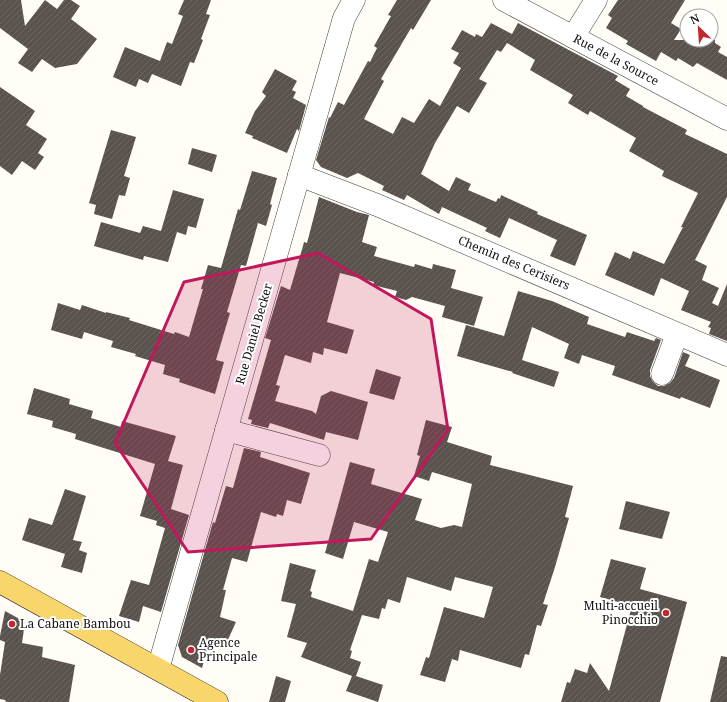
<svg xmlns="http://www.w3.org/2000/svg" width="727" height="702" font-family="'Noto Serif',serif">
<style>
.building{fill:url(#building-hatch)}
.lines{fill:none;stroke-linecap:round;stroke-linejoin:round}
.minor-casing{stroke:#444;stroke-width:23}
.major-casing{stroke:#222;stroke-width:23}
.minor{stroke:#fff;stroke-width:22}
.major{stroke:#f9d66b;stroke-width:22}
.marked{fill:#c2185b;fill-opacity:0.2;stroke:#c2185b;stroke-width:3;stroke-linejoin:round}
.poi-dot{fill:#c4262e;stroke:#fff;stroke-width:1.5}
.labels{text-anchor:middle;stroke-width:4;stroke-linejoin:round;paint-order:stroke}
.street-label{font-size:12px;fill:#111;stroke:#fff}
.poi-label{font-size:12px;fill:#111;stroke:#fff;text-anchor:start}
</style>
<defs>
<pattern id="building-hatch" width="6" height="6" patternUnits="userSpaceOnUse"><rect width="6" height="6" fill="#5a524d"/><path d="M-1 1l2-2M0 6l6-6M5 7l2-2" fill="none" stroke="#6d6662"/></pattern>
</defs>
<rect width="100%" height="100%" fill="#fffdf5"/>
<g class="building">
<path d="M 0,0 L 21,0 L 25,26 L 45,0 L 57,9 L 64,0 L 71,0 L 80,6 L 71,19 L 97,39 L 77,64 L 55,68 L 42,59 L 32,72 L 18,63 L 28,49 L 0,28 Z"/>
<path d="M 184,0 L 211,0 L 206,14 L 210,15 L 201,39 L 203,40 L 194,63 L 190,62 L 181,86 L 152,74 L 148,83 L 139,79 L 136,87 L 113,77 L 125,47 L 160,61 L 167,42 L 172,44 L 183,16 L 178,14 Z"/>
<path d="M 397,0 L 431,0 L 413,30 L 411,28 L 381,79 L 384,81 L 364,119 L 393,134 L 402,117 L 414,123 L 429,99 L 440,106 L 461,68 L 453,63 L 459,53 L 451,49 L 462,30 L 475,37 L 476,34 L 482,37 L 491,23 L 512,34 L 518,23 L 618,76 L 615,80 L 630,89 L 626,96 L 643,106 L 643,107 L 687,130 L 685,134 L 727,154 L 727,197 L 695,260 L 707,266 L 702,280 L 719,288 L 712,303 L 718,306 L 727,284 L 727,341 L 709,334 L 711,328 L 708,327 L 711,322 L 681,310 L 689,291 L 661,278 L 654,296 L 605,275 L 615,252 L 630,259 L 633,251 L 664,264 L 683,227 L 681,227 L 698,193 L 662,176 L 664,171 L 629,151 L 636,138 L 590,111 L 588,115 L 568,103 L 573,95 L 530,70 L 535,60 L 507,43 L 501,52 L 497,50 L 479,79 L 487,83 L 469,113 L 457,106 L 435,143 L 421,174 L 449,191 L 456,177 L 471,184 L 468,190 L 496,202 L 498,198 L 500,199 L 501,195 L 538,212 L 537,214 L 587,235 L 575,266 L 550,256 L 557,240 L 509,218 L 500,238 L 485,231 L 487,228 L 442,207 L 439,214 L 407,195 L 404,200 L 382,190 L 384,186 L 358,173 L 347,178 L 321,167 L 316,160 L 329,117 L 330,118 L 338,102 L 344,105 L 368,61 L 370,62 L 377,48 L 374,46 L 391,16 L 388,15 Z"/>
<path d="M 618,0 L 685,0 L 671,23 L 681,29 L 674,40 L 715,40 L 715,43 L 721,47 L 718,52 L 727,57 L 727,80 L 697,63 L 693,67 L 678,58 L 676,61 L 661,52 L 656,61 L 626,44 L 628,41 L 606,28 L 612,18 L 608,15 Z"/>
<path d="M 275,69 L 297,81 L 292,90 L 296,92 L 293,98 L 306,105 L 299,131 L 297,129 L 287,153 L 252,138 L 253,136 L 245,133 L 255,111 L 266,96 L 262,92 Z"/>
<path d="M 0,87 L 35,111 L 26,125 L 47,139 L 38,153 L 44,157 L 35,170 L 22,161 L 12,175 L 0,166 Z"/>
<path d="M 111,130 L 136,137 L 124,176 L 130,178 L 125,196 L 119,195 L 112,219 L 94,214 L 96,205 L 89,203 Z"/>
<path d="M 192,148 L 217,155 L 212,172 L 188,164 Z"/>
<path d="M 252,171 L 277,178 L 270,204 L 272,205 L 266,226 L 258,223 L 246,266 L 241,265 L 227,312 L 230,313 L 216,360 L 224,362 L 215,394 L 179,382 L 180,379 L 163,374 L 165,365 L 135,356 L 136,354 L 111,347 L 113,341 L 84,332 L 82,339 L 51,330 L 58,303 L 80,310 L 82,305 L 106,313 L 106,312 L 130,318 L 129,320 L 174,334 L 175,332 L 189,337 L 203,289 L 201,289 L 208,265 L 221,268 L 238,209 L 240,210 Z"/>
<path d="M 173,190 L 204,199 L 196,228 L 188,226 L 186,235 L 177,232 L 168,262 L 144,256 L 143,260 L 94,246 L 101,222 L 140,233 L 143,226 L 161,231 Z"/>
<path d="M 319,197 L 357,212 L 369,215 L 362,242 L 377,247 L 374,256 L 414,267 L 415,264 L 432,269 L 433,264 L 456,270 L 451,288 L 483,297 L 474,326 L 442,317 L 445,306 L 412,297 L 406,300 L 395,297 L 397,291 L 373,285 L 374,282 L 340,273 L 327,322 L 354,330 L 347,354 L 324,348 L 323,355 L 313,352 L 311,363 L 285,355 L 276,385 L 280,386 L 275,401 L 312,411 L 316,414 L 321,396 L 331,391 L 368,402 L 358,440 L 326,432 L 324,440 L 270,423 L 268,428 L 251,424 L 252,420 L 248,419 L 271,340 L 265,338 L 281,286 L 290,290 L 303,246 L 304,242 L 307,243 Z"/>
<path d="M 518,291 L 552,301 L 589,317 L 587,324 L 625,337 L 627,332 L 654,341 L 656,338 L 661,340 L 650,370 L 650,376 L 653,382 L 658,386 L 664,386 L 670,383 L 674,378 L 683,352 L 690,355 L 685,366 L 720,380 L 710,408 L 681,397 L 680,399 L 612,375 L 615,366 L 582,355 L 579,364 L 564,358 L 569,344 L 532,327 L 522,360 L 559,372 L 554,387 L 512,373 L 513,372 L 457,356 L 466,325 L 504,336 Z"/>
<path d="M 376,369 L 401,377 L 394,400 L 369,393 Z"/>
<path d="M 34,388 L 70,399 L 69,404 L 93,411 L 91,418 L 121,427 L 122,421 L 176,436 L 168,461 L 183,465 L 171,509 L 189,515 L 161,612 L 143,606 L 139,622 L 119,616 L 131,580 L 149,585 L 165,528 L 156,525 L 157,521 L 140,516 L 155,464 L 75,439 L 76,434 L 52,427 L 53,421 L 27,414 Z"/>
<path d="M 426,420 L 452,427 L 447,442 L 492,456 L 490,465 L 573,486 L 565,517 L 569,518 L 555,567 L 543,604 L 548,605 L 541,626 L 537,625 L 529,655 L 525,654 L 521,668 L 460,650 L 458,661 L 452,659 L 445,682 L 420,675 L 426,657 L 429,658 L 444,607 L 484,618 L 493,587 L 455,577 L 451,591 L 407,577 L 400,603 L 388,599 L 385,609 L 382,608 L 379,619 L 362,615 L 350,650 L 352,651 L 350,658 L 361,662 L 356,676 L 383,685 L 378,702 L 346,691 L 352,676 L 301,657 L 307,643 L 287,637 L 296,604 L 281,601 L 290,563 L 316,570 L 310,591 L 312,592 L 311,597 L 353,611 L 369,559 L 378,562 L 388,532 L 354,522 L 343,559 L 325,553 L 350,462 L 375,469 L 371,484 L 422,499 L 415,520 L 441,528 L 454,525 L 462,527 L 472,484 L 432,472 L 429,481 L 414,476 L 420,456 L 417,455 Z"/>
<path d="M 244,448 L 261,452 L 260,457 L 310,473 L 301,504 L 287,500 L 283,516 L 277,514 L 276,517 L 261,512 L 247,562 L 232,558 L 223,590 L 226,590 L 220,617 L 236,622 L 226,644 L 210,639 L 202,668 L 182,657 L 178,645 L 213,522 L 215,523 L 226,486 L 233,488 Z"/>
<path d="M 65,489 L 86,496 L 73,540 L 82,542 L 79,550 L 87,553 L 82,573 L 61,567 L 65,554 L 22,540 L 29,518 L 52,525 Z"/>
<path d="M 626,501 L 670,512 L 662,539 L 619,529 Z"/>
<path d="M 611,559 L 646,568 L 640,589 L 687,602 L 660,702 L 561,702 L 567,682 L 570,683 L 575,669 L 587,673 L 590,663 L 609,691 L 632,606 L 600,597 Z"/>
<path d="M 5,611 L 25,622 L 22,643 L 43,647 L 42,657 L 75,665 L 69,702 L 6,702 L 5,700 L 0,699 L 0,675 L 5,642 L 0,640 L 0,636 Z"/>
<path d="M 721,656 L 727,657 L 727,702 L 710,702 Z"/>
<path d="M 276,676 L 291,681 L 285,702 L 269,702 Z"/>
</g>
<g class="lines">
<g class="minor-casing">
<g id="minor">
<path d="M 504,0 L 727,119"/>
<path d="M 573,37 L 596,0"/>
<path d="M 299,175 L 377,205 L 727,355"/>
<path d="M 662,374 L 677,334"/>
<path d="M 226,430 L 319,455"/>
<path d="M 158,669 L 344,18 L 354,0"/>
</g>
</g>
<g class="major-casing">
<path id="major" d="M 0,582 L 217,702"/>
</g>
<use href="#minor" class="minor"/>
<use href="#major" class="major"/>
</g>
<path class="marked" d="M 318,253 L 431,319 L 448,430 L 371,539 L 188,552 L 115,443 L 184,282 Z"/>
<g class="poi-dot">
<circle cx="666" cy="613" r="4"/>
<circle cx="12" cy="624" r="4"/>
<circle cx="191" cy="650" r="4"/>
</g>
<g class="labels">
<g class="street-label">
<text transform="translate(616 60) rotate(28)" y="4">Rue de la Source</text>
<text transform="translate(514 263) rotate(23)" y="4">Chemin des Cerisiers</text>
<text transform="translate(254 334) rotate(-74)" y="4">Rue Daniel Becker</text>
</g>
<g class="poi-label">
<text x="658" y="610" text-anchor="end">Multi-accueil<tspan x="658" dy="14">Pinocchio</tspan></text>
<text x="20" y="628">La Cabane Bambou</text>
<text x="199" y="647">Agence<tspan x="199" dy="14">Principale</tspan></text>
</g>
</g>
<g transform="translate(699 28) rotate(335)"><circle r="19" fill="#ffffff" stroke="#a0a0a0"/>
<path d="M0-3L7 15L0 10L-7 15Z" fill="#c4262e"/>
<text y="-6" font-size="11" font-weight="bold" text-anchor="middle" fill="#111111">N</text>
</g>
</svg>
